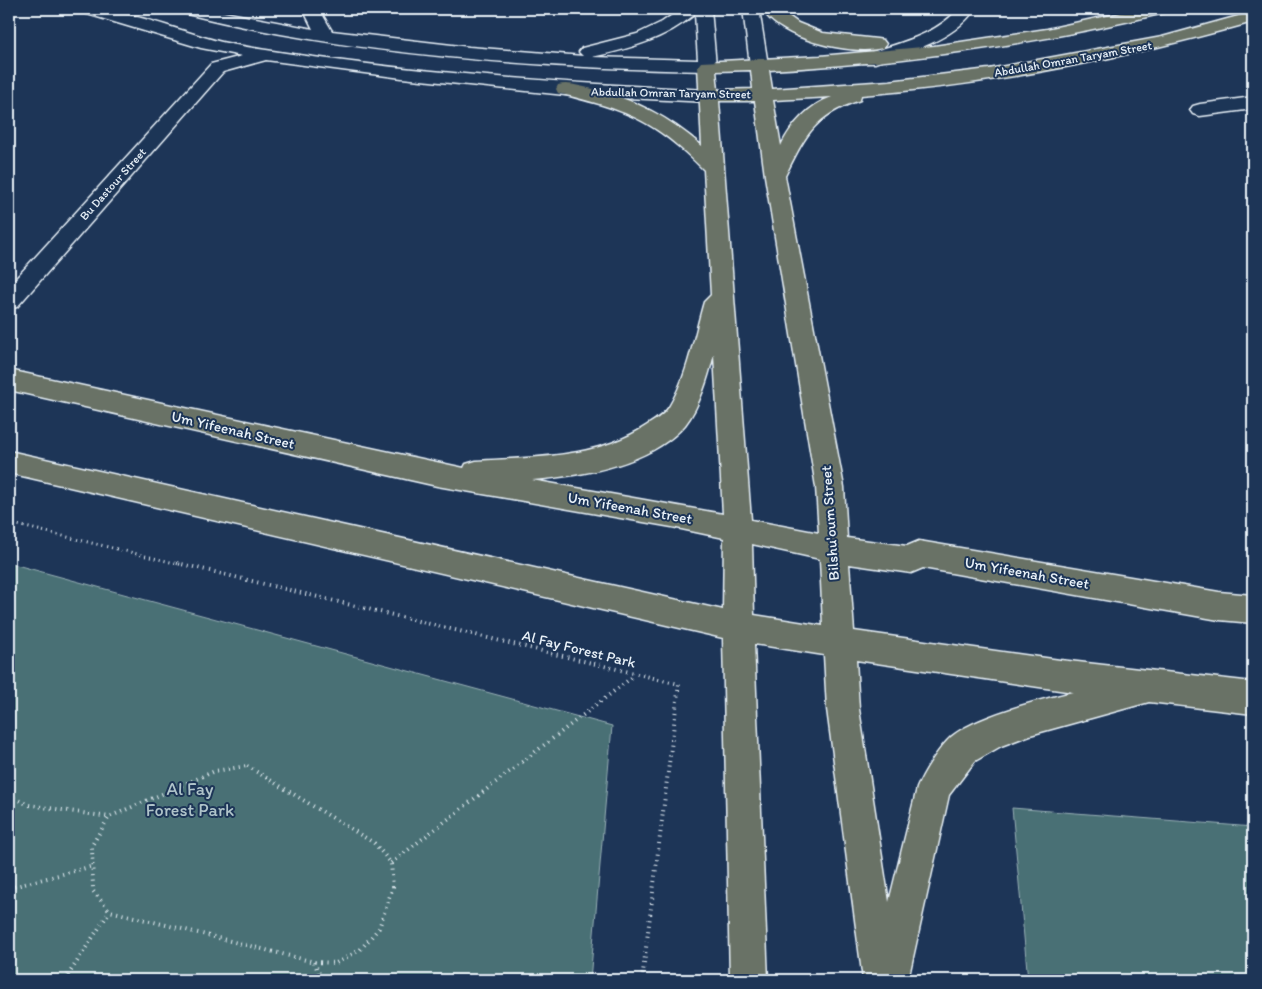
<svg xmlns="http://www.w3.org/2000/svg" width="1262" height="989" font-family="Itim,sans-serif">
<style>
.green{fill:#497074;stroke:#98b0b6}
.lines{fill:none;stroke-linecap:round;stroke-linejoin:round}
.minor-casing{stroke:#e8f1f8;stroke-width:3}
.major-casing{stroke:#e8f1f8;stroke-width:3}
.path-far1{stroke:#e8f1f8;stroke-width:3;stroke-dasharray:1 4;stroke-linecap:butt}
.path{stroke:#e8f1f8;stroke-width:4;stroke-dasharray:1 4.5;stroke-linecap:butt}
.minor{fill:#1d3557;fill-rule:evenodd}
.major{fill:#697266;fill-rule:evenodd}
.labels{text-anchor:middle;stroke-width:4;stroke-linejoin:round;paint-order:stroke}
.far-street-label{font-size:12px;fill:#e8f1f8;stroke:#1d3557}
.street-label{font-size:15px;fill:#e8f1f8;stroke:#1d3557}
.near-park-label{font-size:18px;fill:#b0c4ca;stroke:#1d3557}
</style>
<rect width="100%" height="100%" fill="#1d3557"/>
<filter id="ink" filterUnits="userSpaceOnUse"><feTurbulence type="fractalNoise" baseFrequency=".02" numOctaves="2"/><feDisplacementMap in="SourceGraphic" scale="10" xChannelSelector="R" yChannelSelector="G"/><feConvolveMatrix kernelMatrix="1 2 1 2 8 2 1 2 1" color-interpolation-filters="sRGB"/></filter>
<g filter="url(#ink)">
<g class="green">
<path d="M 9,563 L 612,726 L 590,980 L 9,980 Z"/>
<path d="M 1012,808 L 1253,827 L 1253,980 L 1028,980 Z"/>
</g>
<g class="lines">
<g class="minor-casing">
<g id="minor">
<path d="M 82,9 C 124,9 166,26 207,38 C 226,44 247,47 266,50 C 412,73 560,83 708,90 L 715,92 L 717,96 L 715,100 L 708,102 L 565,95 L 402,78 L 266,60 L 223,72 L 17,307 L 9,309 L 9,286 L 211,64 L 242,56 L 201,48 L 84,13 Z"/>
<path d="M 181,9 L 208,9 L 313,29 L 303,9 L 319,9 L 332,31 L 469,47 L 583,56 L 579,52 L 582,48 L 637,34 L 662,22 L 681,9 L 711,9 L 716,66 L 713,70 L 707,71 C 536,68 349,55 183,13 ZM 695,14 L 698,60 L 592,57 C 629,49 665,39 695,14 Z"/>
<path d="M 743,9 L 759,9 L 768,65 L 765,69 L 753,69 L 750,65 Z"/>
<path d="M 958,9 L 975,9 C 953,41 911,51 875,63 L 863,63 L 860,59 L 863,55 C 895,44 936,36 958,9 Z"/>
<path d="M 1253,97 L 1253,109 L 1200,116 L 1193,114 L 1190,110 L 1193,106 L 1200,104 Z"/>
</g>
</g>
<g class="major-casing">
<g id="major">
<path d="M 762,9 L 779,9 L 798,23 L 823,33 L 877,39 L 883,40 L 886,44 L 883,48 C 851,56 779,39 762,9 Z"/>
<path d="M 1139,9 L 1166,9 L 1164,13 C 1033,45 903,63 769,70 L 772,89 L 889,81 L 989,69 L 1162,37 L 1253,12 L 1253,22 C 1126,58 993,85 861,95 L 860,100 C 814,115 805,136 785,176 L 844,487 L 847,538 L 907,546 L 919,541 L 1219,592 L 1253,595 L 1253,623 L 1219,620 L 923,568 L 911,573 L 849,564 L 854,631 L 1060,660 L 1253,682 L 1253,714 L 1149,702 L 1030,735 L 1001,746 L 975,761 L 949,795 L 908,980 L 863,980 L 827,709 L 824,655 L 754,644 L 768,980 L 730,980 L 723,638 L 9,473 L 9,451 L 723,610 L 724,538 L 672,527 L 437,486 L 9,390 L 9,370 L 464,468 L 466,464 L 476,461 C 533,457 596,459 646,426 C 654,421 664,415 669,407 C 688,376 694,336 704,302 L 711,295 L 704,170 C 654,119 626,110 558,93 L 556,89 L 558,85 C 569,82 582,87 593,89 C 635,100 669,117 702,146 L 698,66 L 701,62 L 820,56 L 934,46 L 1047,29 ZM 751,70 L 753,89 L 718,90 L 716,71 ZM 832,97 C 809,105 791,125 781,146 L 773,100 ZM 719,101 L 755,101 L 765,176 L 816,487 L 819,533 L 751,520 ZM 714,354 L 723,514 L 532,480 C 581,476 650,465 685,425 C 700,406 708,377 714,354 ZM 752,544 L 820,559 L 823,626 L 754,615 ZM 856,660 L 1073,692 C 1040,700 976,716 951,737 C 939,748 923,773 917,788 L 889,902 L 859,709 Z"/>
</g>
</g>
<path class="path-far1" d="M 9,523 L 183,565"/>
<g class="path">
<path d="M 177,563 L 679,684 L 642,980"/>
<path d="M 247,766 L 374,843 L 391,863 L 393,887 L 379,928 L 360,950 L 336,963 L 314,962 L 110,911 L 93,891 L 92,845 L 109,817 L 215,771 Z"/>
<path d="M 9,796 L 29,805 L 109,817"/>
<path d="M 391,863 L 635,675"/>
<path d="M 9,888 L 93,866"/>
<path d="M 314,962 L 322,980"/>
<path d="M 65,980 L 110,911"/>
</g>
<use href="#minor" class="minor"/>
<use href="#major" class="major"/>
</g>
</g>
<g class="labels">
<g class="far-street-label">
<text transform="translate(1073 59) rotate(-10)" y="4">Abdullah Omran Taryam Street</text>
<text transform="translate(671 93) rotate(1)" y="4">Abdullah Omran Taryam Street</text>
<text transform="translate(113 184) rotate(-48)" y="4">Bu Dastour Street</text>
</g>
<g class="street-label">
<text transform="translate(233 430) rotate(13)" y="5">Um Yifeenah Street</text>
<text transform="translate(630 508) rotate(10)" y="5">Um Yifeenah Street</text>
<text transform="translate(830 523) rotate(-94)" y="5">Bilshu'oum Street</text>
<text transform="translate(1027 573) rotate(10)" y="5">Um Yifeenah Street</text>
<text transform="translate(579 649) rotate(14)" y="5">Al Fay Forest Park</text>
</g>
<g class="near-park-label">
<text x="190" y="795">Al Fay<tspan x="190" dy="21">Forest Park</tspan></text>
</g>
</g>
<rect width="1262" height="989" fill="none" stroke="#1d3557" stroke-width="30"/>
<rect x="15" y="15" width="1232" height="959" fill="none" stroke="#e8f1f8" stroke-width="2" filter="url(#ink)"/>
</svg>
